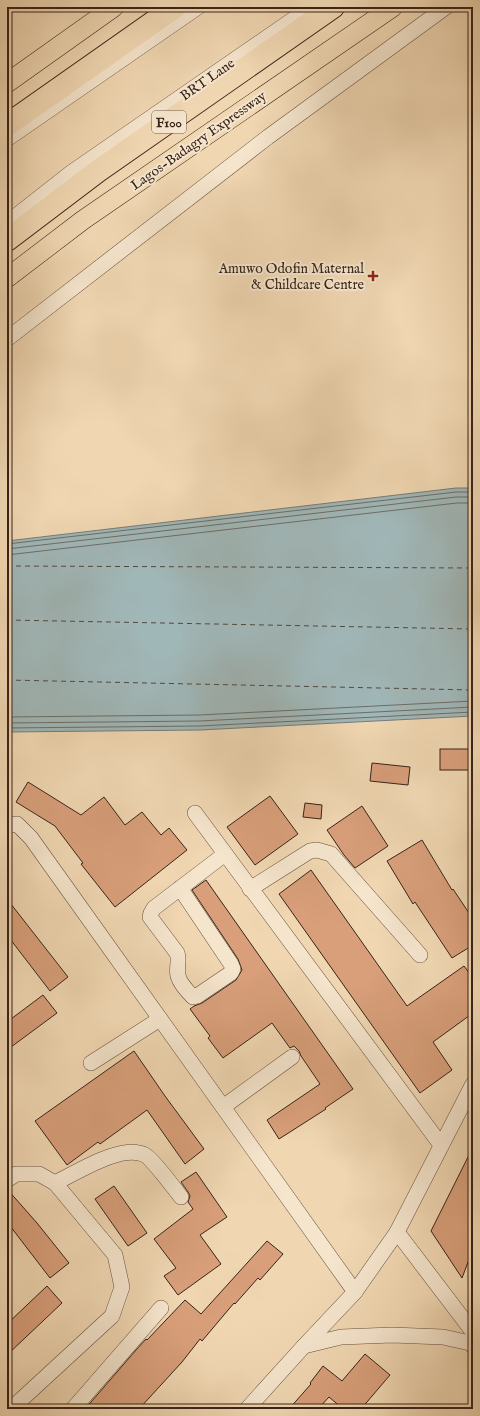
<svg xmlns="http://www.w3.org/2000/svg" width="480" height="1416" font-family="'IM FELL English',serif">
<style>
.water{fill:#a0b7b8;stroke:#767c78}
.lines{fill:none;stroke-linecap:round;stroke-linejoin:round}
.shore{stroke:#6c6d68;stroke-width:1}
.ferry{stroke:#524841;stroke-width:1;stroke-dasharray:5 4;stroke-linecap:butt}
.building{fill:#d89f7a;stroke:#382319}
.minor-casing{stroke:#66503f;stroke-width:16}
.major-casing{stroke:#382319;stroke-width:20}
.highway-casing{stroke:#382319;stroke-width:24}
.minor{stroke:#f5e5cd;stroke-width:15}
.major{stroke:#f0d7b2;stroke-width:19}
.highway{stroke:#f0d7b2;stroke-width:22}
.poi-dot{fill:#8f2418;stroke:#f5e5cd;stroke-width:1.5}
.labels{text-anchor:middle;stroke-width:4;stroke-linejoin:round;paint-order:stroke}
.shield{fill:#f5e5cd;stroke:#715d4f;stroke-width:1}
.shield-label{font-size:13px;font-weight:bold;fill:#382319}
.street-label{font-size:14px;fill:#382319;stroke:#f5e5cd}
.poi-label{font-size:14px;fill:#382319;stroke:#f5e5cd;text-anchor:end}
</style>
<rect width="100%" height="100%" fill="#f0d7b2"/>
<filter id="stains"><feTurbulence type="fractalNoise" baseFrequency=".005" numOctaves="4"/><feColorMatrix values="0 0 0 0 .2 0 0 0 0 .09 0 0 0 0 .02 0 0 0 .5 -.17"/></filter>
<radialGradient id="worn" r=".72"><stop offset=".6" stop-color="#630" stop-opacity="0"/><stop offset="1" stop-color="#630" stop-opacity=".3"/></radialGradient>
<path class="water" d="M 456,488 L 473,488 L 473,716 L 200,730 L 7,732 L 7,541 Z"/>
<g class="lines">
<g class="shore">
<path d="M 7,544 L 456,492 L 473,492"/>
<path d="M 7,549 L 456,497 L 473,497"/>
<path d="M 7,555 L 457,503 L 473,503"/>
<path d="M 7,717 L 200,715 L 473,701"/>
<path d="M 7,723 L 200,721 L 473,707"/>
<path d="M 7,728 L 200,726 L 473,712"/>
</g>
<g class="ferry">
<path d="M 7,566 L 473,568"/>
<path d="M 7,620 L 473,629"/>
<path d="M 7,680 L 473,690"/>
</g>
</g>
<g class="building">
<rect x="440" y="749" width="33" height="21"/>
<path d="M 372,763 L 410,767 L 408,785 L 370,781 Z"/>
<path d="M 28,782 L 81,815 L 104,797 L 125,825 L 142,812 L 161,835 L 169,828 L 187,850 L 115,907 L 81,864 L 83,863 L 55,826 L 16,802 Z"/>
<path d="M 270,796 L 298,834 L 255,865 L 227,827 Z"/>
<path d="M 305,803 L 322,805 L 321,819 L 303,817 Z"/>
<path d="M 362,806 L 388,846 L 355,868 L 344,855 L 327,830 Z"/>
<path d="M 422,840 L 452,890 L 453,889 L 473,919 L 473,945 L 452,958 L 415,902 L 413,904 L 387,861 Z"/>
<path d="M 311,870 L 407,1006 L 464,966 L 473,978 L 473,1013 L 433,1042 L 452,1070 L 420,1093 L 279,894 Z"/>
<path d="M 206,880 L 353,1089 L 325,1108 L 326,1109 L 279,1139 L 267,1120 L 320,1084 L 301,1056 L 299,1051 L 294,1046 L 290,1048 L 272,1023 L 223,1058 L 208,1038 L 210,1036 L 190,1009 L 194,1006 L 202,1003 L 236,980 L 242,970 L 238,959 L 192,890 Z"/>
<path d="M 7,899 L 68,977 L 50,991 L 7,935 Z"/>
<path d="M 43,995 L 57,1013 L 7,1050 L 7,1022 Z"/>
<path d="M 134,1051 L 165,1096 L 204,1149 L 185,1164 L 147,1110 L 100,1144 L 98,1142 L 67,1165 L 35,1121 Z"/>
<path d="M 473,1147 L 473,1249 L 462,1278 L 431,1231 Z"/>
<path d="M 196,1172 L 227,1217 L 200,1235 L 221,1264 L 178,1295 L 164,1276 L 176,1268 L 154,1239 L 193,1209 L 188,1202 L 190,1196 L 188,1192 L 181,1182 Z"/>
<path d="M 114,1186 L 147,1233 L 128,1246 L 95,1199 Z"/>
<path d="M 7,1189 L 37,1223 L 69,1263 L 50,1278 L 7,1222 Z"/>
<path d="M 267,1241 L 283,1254 L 260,1280 L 258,1278 L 235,1304 L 234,1303 L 202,1341 L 200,1339 L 182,1362 L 139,1409 L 85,1409 L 136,1350 L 146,1339 L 147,1340 L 185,1300 L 201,1314 Z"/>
<path d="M 47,1286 L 62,1303 L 7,1355 L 7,1324 Z"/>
<path d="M 365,1354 L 390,1375 L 361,1409 L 343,1409 L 329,1397 L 318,1409 L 289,1409 L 311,1384 L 310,1383 L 323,1366 L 342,1381 Z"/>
</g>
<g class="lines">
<g class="minor-casing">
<g id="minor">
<path d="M 7,139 L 198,7"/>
<path d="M 7,223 L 72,172 L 311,7"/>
<path d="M 7,339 L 268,137 L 446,7"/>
<path d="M 195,813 L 441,1145"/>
<path d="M 7,825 L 17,824 L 31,838 L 355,1292"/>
<path d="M 180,888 L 231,964 L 233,969 L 231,973 L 197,996 L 193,997 C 188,992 180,983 178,976 C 176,968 180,961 177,953 L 150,917 L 151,913 L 154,908 L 225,854"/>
<path d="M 250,889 L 310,851 L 317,850 L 331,854 L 420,955"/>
<path d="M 91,1063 L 160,1019"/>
<path d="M 223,1107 L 292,1057"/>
<path d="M 7,1180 L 16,1174 L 39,1174 L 55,1183 L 115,1255 L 122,1287 L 112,1316 L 11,1409"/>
<path d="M 55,1183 C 76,1173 122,1143 145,1155 C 151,1158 175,1189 181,1197"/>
<path d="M 397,1232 L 473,1332"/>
<path d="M 304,1346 L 341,1337 L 392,1335 L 443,1337 L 470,1343 L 473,1346"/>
<path d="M 73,1409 L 161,1308"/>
<path d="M 247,1409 L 304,1346 L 355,1292 L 397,1232 L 473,1084"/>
</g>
</g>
<g class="major-casing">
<g id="major">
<path d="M 7,83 L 114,7"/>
<path d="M 7,278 L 83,220 L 393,7"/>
</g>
</g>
<g class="highway-casing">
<g id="highway">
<path d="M 7,125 L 175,7"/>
<path d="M 7,240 L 98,171 L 333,7"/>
</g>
</g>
<use href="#minor" class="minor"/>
<use href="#major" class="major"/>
<use href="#highway" class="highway"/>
</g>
<path class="poi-dot" d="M371 270h4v4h4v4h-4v4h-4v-4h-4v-4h4z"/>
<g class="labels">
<rect class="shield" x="152" y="111" width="34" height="22" rx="3"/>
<g class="shield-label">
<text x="169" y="127">F100</text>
</g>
<g class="street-label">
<text transform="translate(207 79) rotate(-35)" y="5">BRT Lane</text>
<text transform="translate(198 140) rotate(-35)" y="5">Lagos-Badagry Expressway</text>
</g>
<g class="poi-label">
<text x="364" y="273">Amuwo Odofin Maternal<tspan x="364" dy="16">&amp; Childcare Centre</tspan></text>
</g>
</g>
<rect width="480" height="1416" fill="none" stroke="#f0d7b2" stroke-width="24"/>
<rect x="8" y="8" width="464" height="1400" fill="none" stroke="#382319" stroke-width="2"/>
<rect x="12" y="12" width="456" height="1392" fill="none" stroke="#382319"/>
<rect width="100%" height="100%" filter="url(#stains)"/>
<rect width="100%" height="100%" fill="url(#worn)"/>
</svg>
